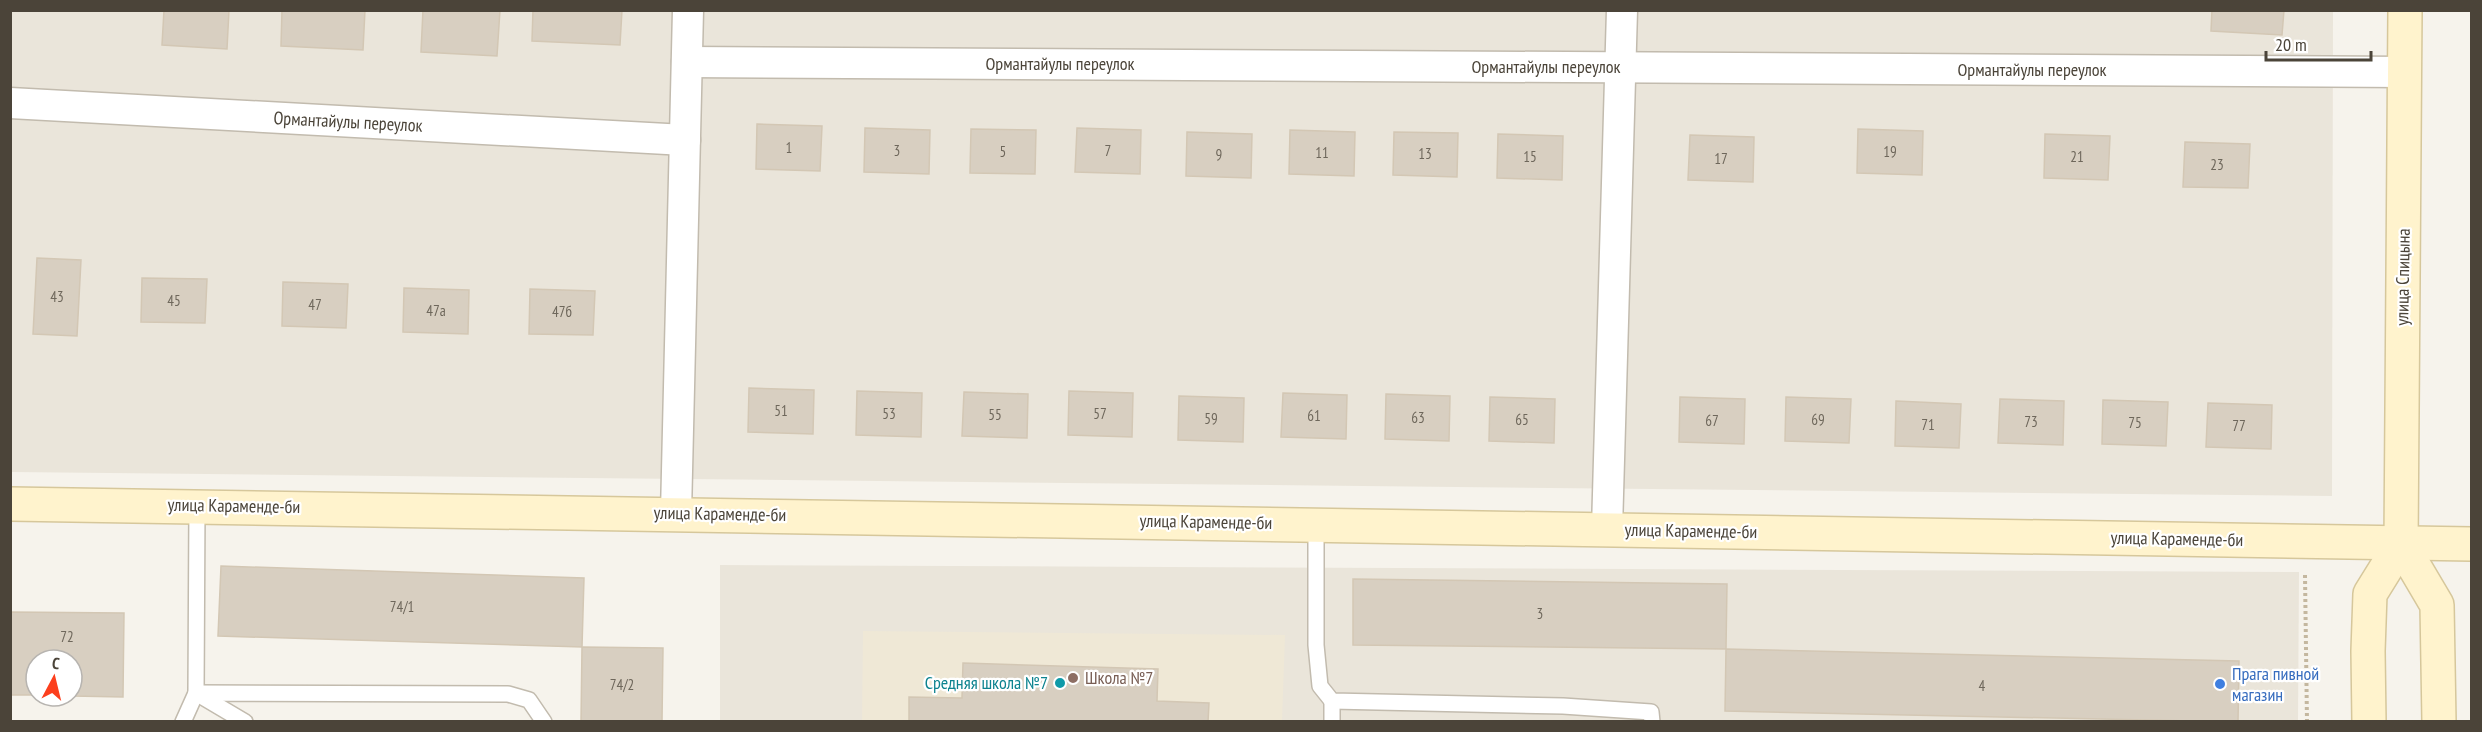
<svg xmlns="http://www.w3.org/2000/svg" width="2482" height="732" font-family="'PT Sans Narrow',sans-serif">
<style>
.residential{fill:#eae5da}
.education{fill:#efe8d6}
.building{fill:#d8cfc1;stroke:#d3c7b4;stroke-width:1.5}
.lines{fill:none;stroke-linecap:round;stroke-linejoin:round}
.lane-casing{stroke:#c2bbae;stroke-width:18}
.street-casing{stroke:#c2bbae;stroke-width:33}
.secondary-casing{stroke:#d6c79b;stroke-width:36}
.path{stroke:#c4b79f;stroke-width:4;stroke-dasharray:3 3;stroke-linecap:butt}
.lane{stroke:#fff;stroke-width:15}
.street{stroke:#fff;stroke-width:30}
.secondary{stroke:#fff3cd;stroke-width:33}
.education-dot{fill:#8d6e63;stroke:#fff;stroke-width:2}
.culture-dot{fill:#0f9aa8;stroke:#fff;stroke-width:2}
.shop-dot{fill:#3f7fe0;stroke:#fff;stroke-width:2}
.labels{text-anchor:middle;stroke-width:4.5;stroke-linejoin:round;paint-order:stroke}
.number-label{font-size:15px;fill:#6e675b}
.street-label{font-size:18px;fill:#4b4439;stroke:#fff}
.shop-label{font-size:18px;fill:#366cbe;stroke:#fff;text-anchor:start}
.education-label{font-size:18px;fill:#785e54;stroke:#fff;text-anchor:start}
.culture-label{font-size:18px;fill:#0d838f;stroke:#fff;text-anchor:end}
</style>
<rect width="100%" height="100%" fill="#f6f3ec"/>
<g class="residential">
<path d="M 11,11 L 2333,11 L 2332,496 L 11,472 Z"/>
<path d="M 720,565 L 2299,572 L 2298,721 L 720,722 Z"/>
</g>
<path class="education" d="M 863,631 L 1285,635 L 1282,721 L 862,722 Z"/>
<g class="building">
<path d="M 164,10 L 229,10 L 227,49 L 162,45 Z"/>
<path d="M 282,10 L 365,10 L 363,50 L 281,46 Z"/>
<path d="M 423,10 L 500,10 L 497,56 L 421,52 Z"/>
<path d="M 533,10 L 622,10 L 620,45 L 532,41 Z"/>
<path d="M 2212,10 L 2284,10 L 2282,35 L 2211,31 Z"/>
<path d="M 757,124 L 822,126 L 820,171 L 756,169 Z"/>
<path d="M 865,128 L 930,130 L 929,174 L 864,172 Z"/>
<path d="M 1077,128 L 1141,130 L 1140,174 L 1075,172 Z"/>
<path d="M 971,129 L 1036,130 L 1035,174 L 970,173 Z"/>
<path d="M 1858,129 L 1923,131 L 1922,175 L 1857,173 Z"/>
<path d="M 1290,130 L 1355,132 L 1354,176 L 1289,174 Z"/>
<path d="M 1187,132 L 1252,134 L 1251,178 L 1186,176 Z"/>
<path d="M 1394,132 L 1458,133 L 1457,177 L 1393,175 Z"/>
<path d="M 1498,134 L 1563,136 L 1562,180 L 1497,178 Z"/>
<path d="M 2045,134 L 2110,136 L 2108,180 L 2044,178 Z"/>
<path d="M 1690,135 L 1754,137 L 1753,182 L 1688,180 Z"/>
<path d="M 2185,142 L 2250,144 L 2248,188 L 2183,187 Z"/>
<path d="M 37,258 L 81,260 L 77,336 L 33,334 Z"/>
<path d="M 142,278 L 207,279 L 205,323 L 141,322 Z"/>
<path d="M 283,282 L 348,284 L 346,328 L 282,326 Z"/>
<path d="M 404,288 L 469,290 L 468,334 L 403,332 Z"/>
<path d="M 530,289 L 595,291 L 593,335 L 529,334 Z"/>
<path d="M 749,388 L 814,390 L 813,434 L 748,432 Z"/>
<path d="M 857,391 L 922,393 L 921,437 L 856,435 Z"/>
<path d="M 1069,391 L 1133,393 L 1132,437 L 1068,435 Z"/>
<path d="M 964,392 L 1028,394 L 1027,438 L 962,436 Z"/>
<path d="M 1283,393 L 1347,395 L 1346,439 L 1281,437 Z"/>
<path d="M 1386,394 L 1450,396 L 1449,441 L 1385,439 Z"/>
<path d="M 1179,396 L 1244,398 L 1243,442 L 1178,440 Z"/>
<path d="M 1490,397 L 1555,399 L 1554,443 L 1489,441 Z"/>
<path d="M 1680,397 L 1745,399 L 1744,444 L 1679,442 Z"/>
<path d="M 1786,397 L 1851,399 L 1849,443 L 1785,441 Z"/>
<path d="M 2000,399 L 2064,401 L 2063,445 L 1998,443 Z"/>
<path d="M 2103,400 L 2168,402 L 2166,446 L 2102,444 Z"/>
<path d="M 1896,401 L 1961,404 L 1959,448 L 1895,446 Z"/>
<path d="M 2208,403 L 2272,405 L 2271,449 L 2206,447 Z"/>
<path d="M 221,566 L 584,578 L 582,647 L 218,636 Z"/>
<path d="M 1353,579 L 1727,584 L 1726,649 L 1353,645 Z"/>
<path d="M 10,612 L 124,613 L 123,697 L 72,696 L 72,660 L 36,660 L 36,695 L 10,695 Z"/>
<path d="M 582,647 L 663,648 L 662,722 L 581,722 Z"/>
<path d="M 1726,649 L 2239,661 L 2238,722 L 1725,711 Z"/>
<path d="M 963,663 L 1158,669 L 1157,701 L 1209,703 L 1208,722 L 909,722 L 909,697 L 962,698 Z"/>
</g>
<g class="lines">
<g class="lane-casing">
<g id="lane">
<path d="M 197,505 L 196,693 L 245,722"/>
<path d="M 1316,524 L 1316,645 L 1320,686 L 1332,701 L 1563,706 L 1651,712 L 1652,722"/>
<path d="M 1332,701 L 1332,722"/>
<path d="M 183,722 L 196,693 L 508,694 L 529,700 L 544,722"/>
</g>
</g>
<g class="street-casing">
<g id="street">
<path d="M 687,62 L 2405,72"/>
<path d="M 10,103 L 685,140"/>
<path d="M 676,513 L 688,10"/>
<path d="M 1607,529 L 1622,10"/>
</g>
</g>
<g class="secondary-casing">
<g id="secondary">
<path d="M 10,504 L 2472,544"/>
<path d="M 2401,544 L 2437,605 L 2439,722"/>
<path d="M 2369,722 L 2368,651 L 2370,594 L 2401,544 L 2405,10"/>
</g>
</g>
<path class="path" d="M 2305,575 L 2307,722"/>
<use href="#lane" class="lane"/>
<use href="#street" class="street"/>
<use href="#secondary" class="secondary"/>
</g>
<circle class="education-dot" cx="1073" cy="678" r="6"/>
<circle class="culture-dot" cx="1060" cy="683" r="6"/>
<circle class="shop-dot" cx="2220" cy="684" r="6"/>
<g class="labels">
<g class="number-label">
<text x="789" y="153">1</text>
<text x="897" y="156">3</text>
<text x="1108" y="156">7</text>
<text x="1003" y="157">5</text>
<text x="1890" y="157">19</text>
<text x="1322" y="158">11</text>
<text x="1425" y="159">13</text>
<text x="1219" y="160">9</text>
<text x="1530" y="162">15</text>
<text x="2077" y="162">21</text>
<text x="1721" y="164">17</text>
<text x="2217" y="170">23</text>
<text x="57" y="302">43</text>
<text x="174" y="306">45</text>
<text x="315" y="310">47</text>
<text x="436" y="316">47а</text>
<text x="562" y="317">47б</text>
<text x="781" y="416">51</text>
<text x="889" y="419">53</text>
<text x="1100" y="419">57</text>
<text x="995" y="420">55</text>
<text x="1314" y="421">61</text>
<text x="1418" y="423">63</text>
<text x="1211" y="424">59</text>
<text x="1522" y="425">65</text>
<text x="1818" y="425">69</text>
<text x="1712" y="426">67</text>
<text x="2031" y="427">73</text>
<text x="2135" y="428">75</text>
<text x="1928" y="430">71</text>
<text x="2239" y="431">77</text>
<text x="402" y="612">74/1</text>
<text x="1540" y="619">3</text>
<text x="67" y="642">72</text>
<text x="622" y="690">74/2</text>
<text x="1982" y="691">4</text>
</g>
<g class="street-label">
<text x="1060" y="70">Ормантайулы переулок</text>
<text x="1546" y="73">Ормантайулы переулок</text>
<text x="2032" y="76">Ормантайулы переулок</text>
<text transform="translate(348 122) rotate(3)" y="6">Ормантайулы переулок</text>
<text transform="translate(2403 277) rotate(-89)" y="6">улица Спицына</text>
<text transform="translate(234 506) rotate(1)" y="6">улица Караменде-би</text>
<text transform="translate(720 514) rotate(1)" y="6">улица Караменде-би</text>
<text transform="translate(1206 522) rotate(1)" y="6">улица Караменде-би</text>
<text transform="translate(1691 531) rotate(1)" y="6">улица Караменде-би</text>
<text transform="translate(2177 539) rotate(1)" y="6">улица Караменде-би</text>
</g>
<g class="shop-label">
<text x="2232" y="680">Прага пивной<tspan x="2232" dy="21">магазин</tspan></text>
</g>
<g class="education-label">
<text x="1085" y="684">Школа №7</text>
</g>
<g class="culture-label">
<text x="1048" y="689">Средняя школа №7</text>
</g>
</g>
<rect width="2482" height="732" fill="none" stroke="#4b4439" stroke-width="24"/>
<g transform="translate(54 678) rotate(7)"><circle r="28" fill="#ffffff" stroke="#b7b4b0" stroke-width="1.5"/>
<path d="M0-4.5L10 22L0 15L-10 22Z" fill="#fc3f1d"/>
<text y="-9" font-size="16" font-weight="bold" text-anchor="middle" fill="#4b4439">С</text>
</g>
<path d="M2266 51v9h105v-9" fill="none" stroke="#4b4439" stroke-width="3"/>
<text x="2275" y="51" font-size="18" fill="#4b4439" stroke="#ffffff" stroke-width="4.5" paint-order="stroke">20 m</text>
</svg>
